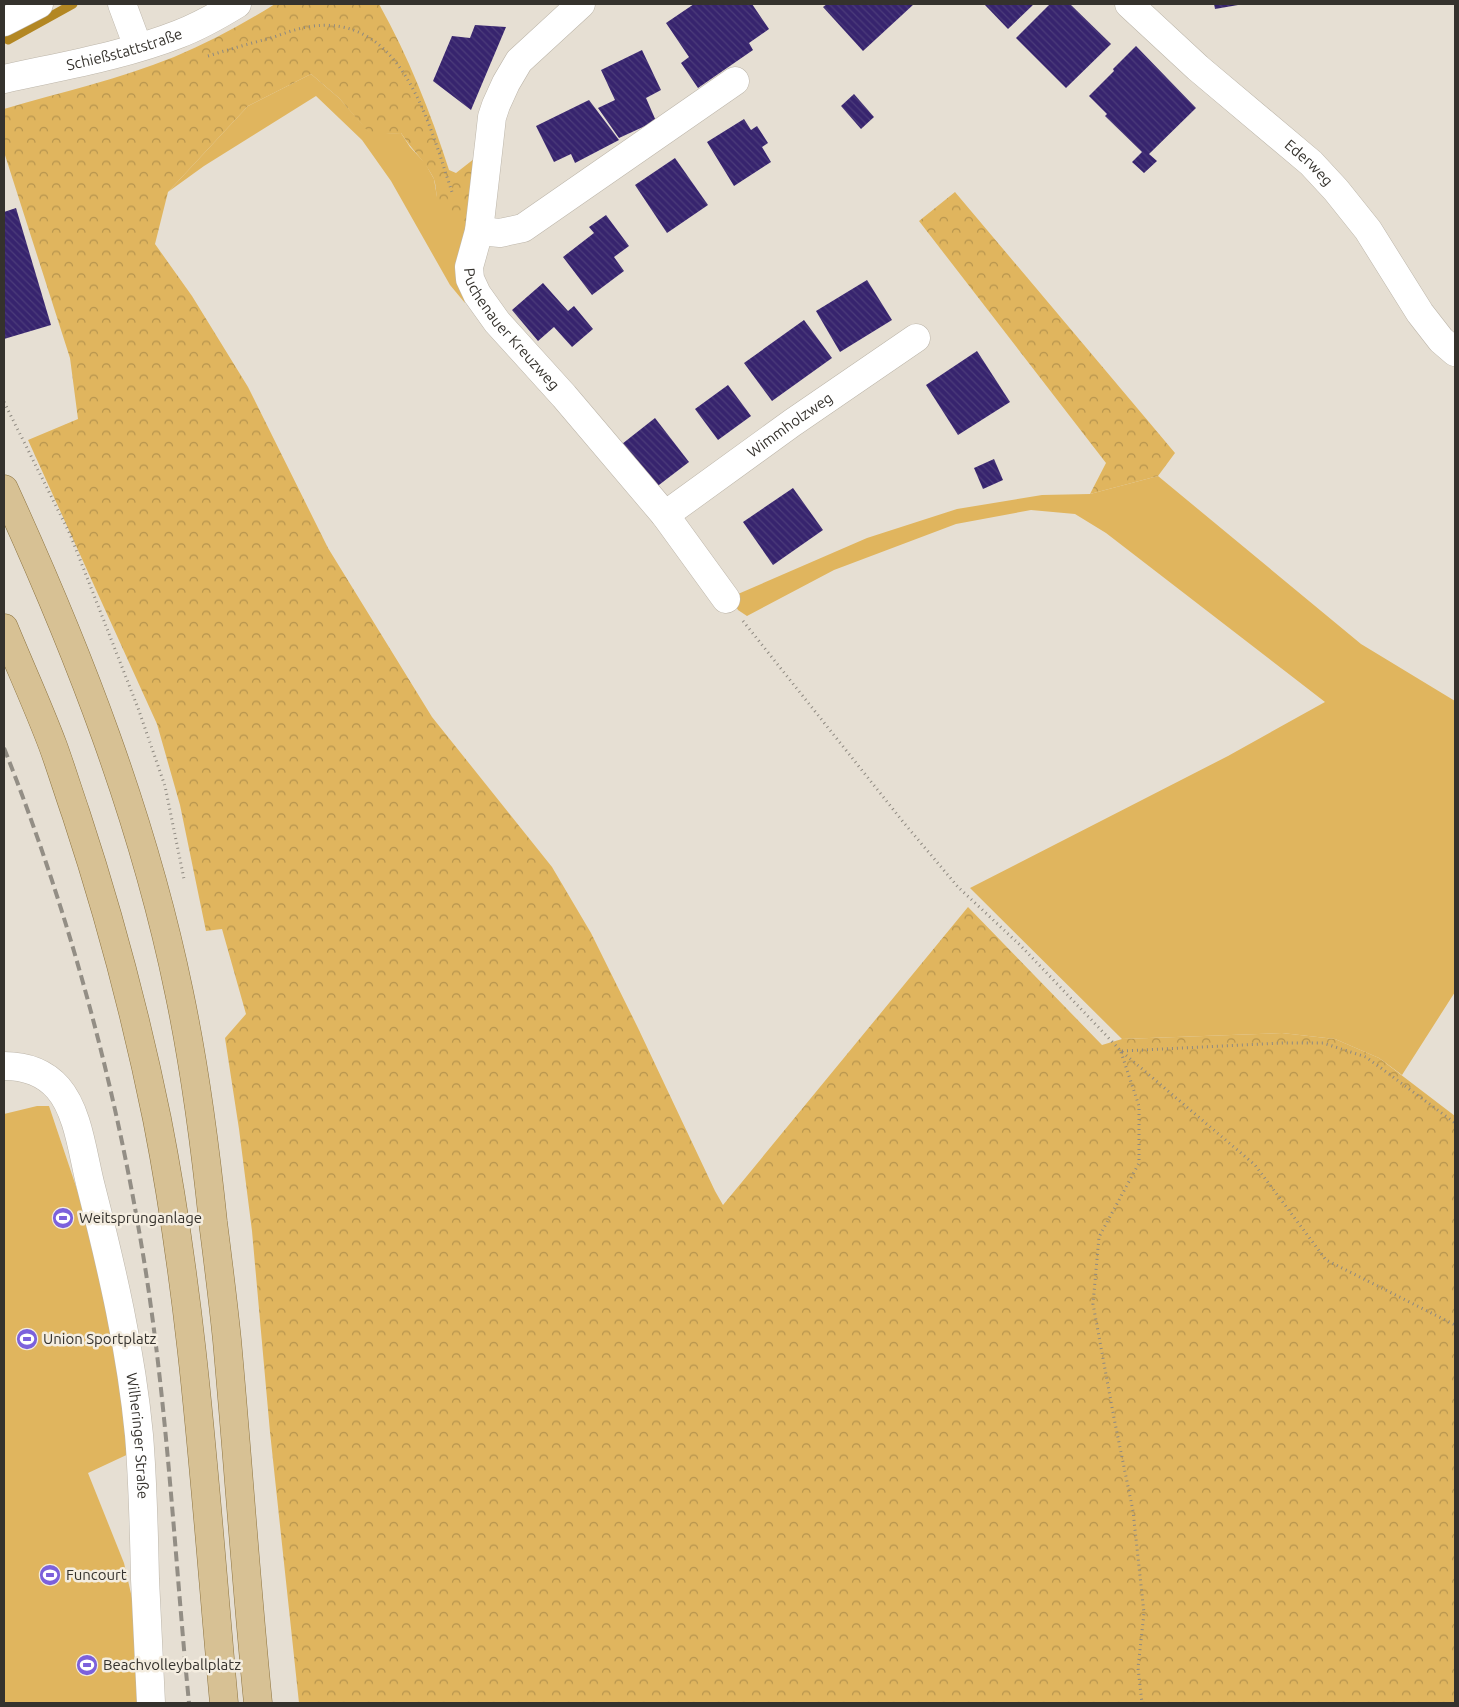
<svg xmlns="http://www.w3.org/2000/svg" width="1459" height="1707" font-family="Ubuntu,sans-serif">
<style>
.green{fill:#e0b55e}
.forest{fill:url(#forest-crowns)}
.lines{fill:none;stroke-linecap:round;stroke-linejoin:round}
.stream{stroke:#b38723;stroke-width:9}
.building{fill:url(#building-back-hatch)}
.minor-casing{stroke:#bdb6aa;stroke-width:29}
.major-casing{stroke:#8d7441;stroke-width:29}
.path{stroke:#8e8980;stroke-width:3;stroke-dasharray:1 4;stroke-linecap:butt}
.minor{stroke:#fff;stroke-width:28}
.major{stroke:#d7c194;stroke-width:28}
.rail{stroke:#938e85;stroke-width:4;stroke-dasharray:10 5;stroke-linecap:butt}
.labels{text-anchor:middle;stroke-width:5;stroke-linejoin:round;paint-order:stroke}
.street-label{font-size:15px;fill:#35322d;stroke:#f4ede0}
.poi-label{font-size:15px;fill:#35322d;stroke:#f4ede0;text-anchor:start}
</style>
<defs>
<pattern id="forest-crowns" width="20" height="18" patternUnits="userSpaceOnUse" patternTransform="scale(1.25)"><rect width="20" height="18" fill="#e0b55e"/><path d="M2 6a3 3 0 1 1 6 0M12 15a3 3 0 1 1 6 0" fill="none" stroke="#b6944e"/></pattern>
<pattern id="building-back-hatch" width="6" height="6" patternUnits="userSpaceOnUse" patternTransform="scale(1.25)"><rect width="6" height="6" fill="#37246e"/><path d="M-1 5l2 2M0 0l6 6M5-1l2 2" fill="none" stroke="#4c3c7a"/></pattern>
</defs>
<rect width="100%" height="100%" fill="#e6dfd3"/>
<g class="green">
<path d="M 311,74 L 339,98 L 371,134 L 401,133 L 410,147 L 425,163 L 434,179 L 437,197 L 471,223 L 457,265 L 465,303 L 450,285 L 391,181 L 362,140 L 316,96 L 204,166 L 168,192 L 248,106 Z"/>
<path d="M 1158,476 L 1361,644 L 1455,701 L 1455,992 L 1402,1075 L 1379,1058 L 1335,1039 L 1282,1033 L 1122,1039 L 970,888 L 1228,756 L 1325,702 L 1106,533 L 1075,514 L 1031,510 L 956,524 L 834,570 L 747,616 L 738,610 L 732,599 L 738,594 L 867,538 L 957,509 L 1042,495 L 1090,494 Z"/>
<path d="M 37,1106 L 49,1106 L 96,1246 L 135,1451 L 88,1473 L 124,1563 L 137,1620 L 144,1703 L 4,1703 L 4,1114 Z"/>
</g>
<g class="forest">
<path d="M 275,4 L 379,4 C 408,56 431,113 449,170 L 456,173 L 479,155 L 471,223 C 462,220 451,217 443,210 C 434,202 438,187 433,177 C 425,161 411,149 401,133 L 371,135 L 339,98 L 311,74 L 248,106 L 168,192 L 155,244 L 192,296 L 248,387 L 328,548 L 432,717 L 552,867 L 591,933 L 638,1028 L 715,1191 L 723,1205 L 968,907 L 1102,1045 L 1122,1039 L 1282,1033 L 1335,1039 L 1379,1058 L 1455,1116 L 1455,1703 L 299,1703 L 270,1432 L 252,1231 L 239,1129 L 225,1038 L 246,1014 L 222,929 L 206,931 L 180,805 L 157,724 L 28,440 L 78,419 L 70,358 L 4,152 L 4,109 C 61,92 120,79 174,57 C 210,42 243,24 275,4 Z"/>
<path d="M 955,192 L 1175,453 L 1158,476 L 1090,494 L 1106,463 L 919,221 Z"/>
</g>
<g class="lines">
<path class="stream" d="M 8,40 L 73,4"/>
</g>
<g class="building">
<path d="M 694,4 L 752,4 L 769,29 L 749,43 L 753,50 L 698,88 L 681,63 L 689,57 L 666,23 Z"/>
<path d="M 827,4 L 914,4 L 863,51 L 823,7 Z"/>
<path d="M 984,4 L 1034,4 L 1008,29 Z"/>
<path d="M 1050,4 L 1070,4 L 1111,44 L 1066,88 L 1016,38 Z"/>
<path d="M 1214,4 L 1238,4 L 1238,5 L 1215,9 Z"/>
<path d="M 475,25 L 506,27 L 471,110 L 433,81 L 452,36 L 470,38 Z"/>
<path d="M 1136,46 L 1196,108 L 1149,154 L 1157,161 L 1144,173 L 1132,162 L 1142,152 L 1105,116 L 1107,114 L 1089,96 L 1114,71 L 1113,69 Z"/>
<path d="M 642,50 L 661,90 L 646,98 L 656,121 L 619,138 L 598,108 L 615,100 L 601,70 Z"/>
<path d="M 854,94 L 874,117 L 861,129 L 841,106 Z"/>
<path d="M 589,100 L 619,140 L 575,163 L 571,154 L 554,162 L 536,126 Z"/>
<path d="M 744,119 L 751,130 L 757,126 L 768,143 L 762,147 L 771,162 L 734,186 L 707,142 Z"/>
<path d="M 675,158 L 708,205 L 667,233 L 635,185 Z"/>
<path d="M 16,208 L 51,325 L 4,339 L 4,212 Z"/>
<path d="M 606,215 L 629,246 L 614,257 L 624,271 L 592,295 L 563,257 L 594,233 L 589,227 Z"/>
<path d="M 867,280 L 892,320 L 840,352 L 816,311 Z"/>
<path d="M 543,283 L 568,311 L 574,306 L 593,329 L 572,347 L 554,327 L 538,341 L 512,310 Z"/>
<path d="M 804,320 L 832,358 L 772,401 L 744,363 Z"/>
<path d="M 977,351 L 1010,402 L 958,435 L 926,385 Z"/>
<path d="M 728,385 L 751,416 L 718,440 L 695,409 Z"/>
<path d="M 655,418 L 689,462 L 655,488 L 622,444 Z"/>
<path d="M 994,459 L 1003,480 L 983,489 L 974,468 Z"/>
<path d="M 793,488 L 823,530 L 773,565 L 743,522 Z"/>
</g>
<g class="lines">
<g class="minor-casing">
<g id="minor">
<path d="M 122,4 L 138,47"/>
<path id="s1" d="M 581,4 L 519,61 L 506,83 L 496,105 L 492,117 L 489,144 L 479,231 L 469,267 L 470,279 L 477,294 L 497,322 L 564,396 L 665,515 L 726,599"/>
<path id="s2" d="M 1129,4 L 1198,68 L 1311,163 L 1336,190 L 1368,230 L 1420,313 L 1441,340 L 1455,352"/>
<path d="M 4,22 L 39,4"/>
<path id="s3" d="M 4,79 C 62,66 123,56 179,34 C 200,26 219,15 237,4"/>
<path d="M 479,231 L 500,233 L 523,228 L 735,81"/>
<path id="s4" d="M 665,515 L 792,423 L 916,338"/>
<path id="s5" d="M 4,1066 C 24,1066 44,1072 58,1088 C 79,1112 83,1157 91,1187 C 112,1269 131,1351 139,1435 C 143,1483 144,1531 145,1579 C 147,1620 149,1662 151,1703"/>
</g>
</g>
<g class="major-casing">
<g id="major">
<path d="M 4,489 C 78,651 143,817 179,992 C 195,1068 205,1145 213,1222 C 218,1261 223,1301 227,1340 C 238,1461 246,1582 258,1703"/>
<path d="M 4,628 C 20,667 38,706 53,746 C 61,768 68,791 76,814 C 109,914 136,1016 157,1119 C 195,1312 206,1508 224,1703"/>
</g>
</g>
<g class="path">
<path d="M 208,56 C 230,49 252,43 274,37 C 285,33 296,29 307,27 C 402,10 429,124 452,192"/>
<path d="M 4,402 L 70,534 L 138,708 L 165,786 L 184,879"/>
<path d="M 743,621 L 904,823 L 958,887 L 1021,946 L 1121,1051 L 1255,1165 L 1326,1260 L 1455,1325"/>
<path d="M 1122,1051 L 1284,1043 L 1323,1043 L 1366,1057 L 1455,1123"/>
<path d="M 1121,1052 L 1139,1106 L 1139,1163 L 1099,1237 L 1093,1304 L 1114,1418 L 1133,1511 L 1144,1613 L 1138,1668 L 1142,1703"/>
</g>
<use href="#minor" class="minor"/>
<use href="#major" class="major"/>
<path class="rail" d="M 4,748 C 71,917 118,1094 146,1273 C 168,1416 175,1560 189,1703"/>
</g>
<defs>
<g id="stadium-disc" transform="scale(1.125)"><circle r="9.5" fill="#7c61dc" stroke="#f4ede0"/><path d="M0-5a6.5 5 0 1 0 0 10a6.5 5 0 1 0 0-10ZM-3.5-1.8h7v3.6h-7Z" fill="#fff"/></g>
</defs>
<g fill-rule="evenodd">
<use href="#stadium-disc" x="63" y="1218"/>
<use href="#stadium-disc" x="27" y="1339"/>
<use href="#stadium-disc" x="50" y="1575"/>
<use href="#stadium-disc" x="87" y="1665"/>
</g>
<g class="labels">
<g class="street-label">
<text dy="5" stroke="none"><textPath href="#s3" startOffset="124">Schießstattstraße</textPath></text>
<text dy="5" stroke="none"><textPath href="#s2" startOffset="240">Ederweg</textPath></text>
<text dy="5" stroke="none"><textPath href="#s1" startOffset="375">Puchenauer Kreuzweg</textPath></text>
<text dy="5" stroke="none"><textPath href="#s4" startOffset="154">Wimmholzweg</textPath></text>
<text dy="5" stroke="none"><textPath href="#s5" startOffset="419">Wilheringer Straße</textPath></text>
</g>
<g class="poi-label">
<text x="79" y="1223">Weitsprunganlage</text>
<text x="43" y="1344">Union Sportplatz</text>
<text x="66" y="1580">Funcourt</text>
<text x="103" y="1670">Beachvolleyballplatz</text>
</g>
</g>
<rect width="1459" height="1707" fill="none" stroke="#35322d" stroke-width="10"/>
</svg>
